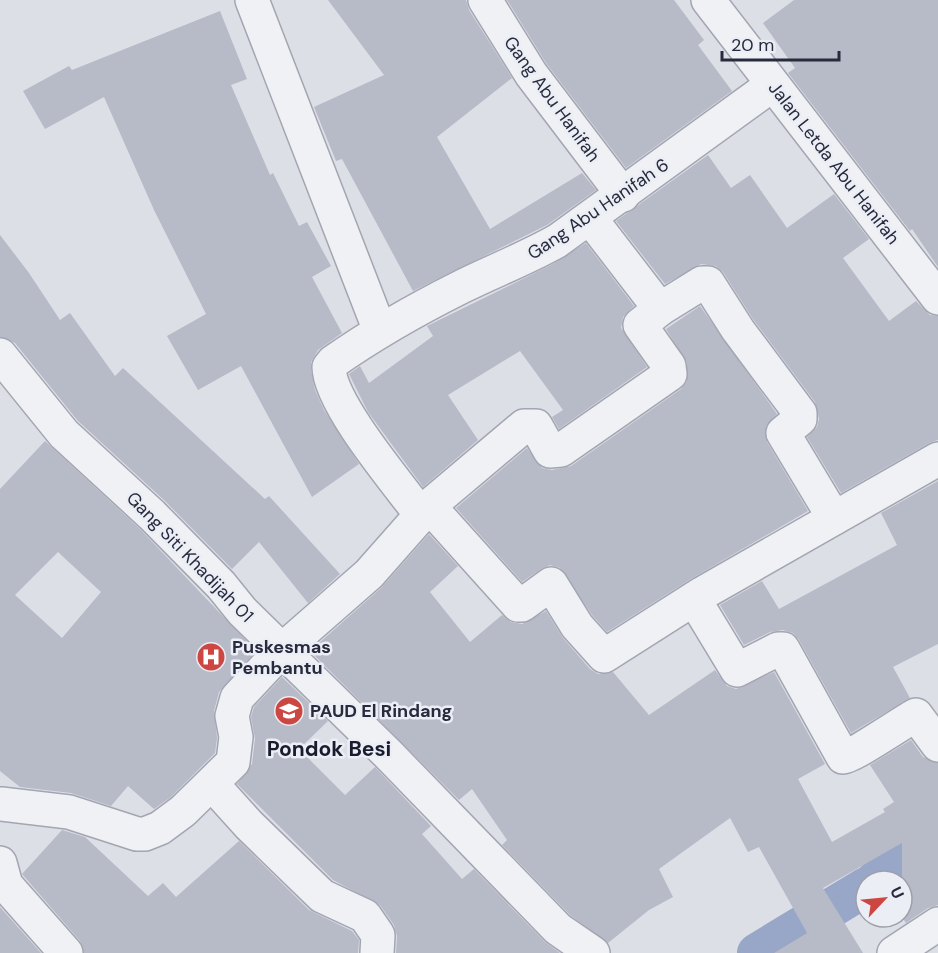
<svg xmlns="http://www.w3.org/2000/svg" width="938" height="953" font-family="'DM Sans',sans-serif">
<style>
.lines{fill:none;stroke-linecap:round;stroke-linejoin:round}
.canal{stroke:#98a6c7;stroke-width:40}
.building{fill:#b7bac7;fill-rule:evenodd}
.minor-casing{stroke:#a3a5b1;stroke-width:36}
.minor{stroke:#f0f1f5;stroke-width:33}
.labels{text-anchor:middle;stroke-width:5;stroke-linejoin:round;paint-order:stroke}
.street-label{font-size:18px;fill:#272b3d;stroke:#eceef5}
.poi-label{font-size:18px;font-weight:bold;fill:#272b3d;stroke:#eceef5;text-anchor:start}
.quarter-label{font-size:21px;font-weight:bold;fill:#191c2e;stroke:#eceef5}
</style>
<rect width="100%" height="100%" fill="#dddfe7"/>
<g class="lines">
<g class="canal">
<path d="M 875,881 L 938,843"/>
<path d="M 757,953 L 866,887"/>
</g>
</g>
<g class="building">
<path d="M 328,0 L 466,0 L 469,10 L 512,78 L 437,137 L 490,229 L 582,173 L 596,190 L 547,225 L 413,291 L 342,159 L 336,161 L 314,107 L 384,75 Z"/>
<path d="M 507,0 L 674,0 L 704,40 L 698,45 L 732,91 L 626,168 L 546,63 Z"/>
<path d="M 794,0 L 938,0 L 938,267 L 912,229 L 910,231 L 788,73 L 795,68 L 763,23 Z"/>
<path d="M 220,11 L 247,79 L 231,85 L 270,175 L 273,173 L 299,226 L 307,222 L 331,266 L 312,277 L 342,333 L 318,350 L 311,362 L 311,371 L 315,390 L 324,410 L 359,464 L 312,497 L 241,366 L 198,390 L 167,336 L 206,314 L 154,210 L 104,97 L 45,129 L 23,91 L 69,66 L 72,70 Z"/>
<path d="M 708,155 L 731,188 L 750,175 L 787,228 L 834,194 L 869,239 L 843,258 L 889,321 L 916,301 L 930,315 L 938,316 L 938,440 L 929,443 L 841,493 L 807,437 L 817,427 L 819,419 L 815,402 L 753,319 L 723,272 L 716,266 L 701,264 L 665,284 L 616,221 Z"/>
<path d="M 0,235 L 29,273 L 60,320 L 70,313 L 115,376 L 123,368 L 265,499 L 269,496 L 340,574 L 308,603 L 259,542 L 232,569 L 165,501 L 78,421 L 15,343 L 0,337 Z"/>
<path d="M 586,243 L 634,306 L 623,317 L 621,328 L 647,367 L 559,429 L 552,417 L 563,410 L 520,351 L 448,395 L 478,440 L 423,487 L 368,412 L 349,374 L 360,366 L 369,383 L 433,336 L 427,326 L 553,264 Z"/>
<path d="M 700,306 L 777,414 L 766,426 L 767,442 L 808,511 L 694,577 L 607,632 L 592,615 L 560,568 L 550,565 L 541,569 L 522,582 L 456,508 L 527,448 L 542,468 L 552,470 L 571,466 L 681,389 L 687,381 L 687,363 L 666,329 Z"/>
<path d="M 45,441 L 139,528 L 256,651 L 219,692 L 214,711 L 217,738 L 215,753 L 171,797 L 154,809 L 128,786 L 111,806 L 71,793 L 20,787 L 0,771 L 0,489 ZM 58,552 L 101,592 L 62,638 L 15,595 Z"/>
<path d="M 938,481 L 938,644 L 893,667 L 910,698 L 851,733 L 799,640 L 793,633 L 783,630 L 770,632 L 744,645 L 720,605 L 762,581 L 779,609 L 897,545 L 881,513 Z"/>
<path d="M 429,534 L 458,566 L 430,592 L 470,642 L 502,615 L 511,622 L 522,624 L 546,611 L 563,638 L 590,669 L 598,674 L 613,672 L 649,715 L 715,670 L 727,686 L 736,689 L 774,672 L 825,764 L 798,779 L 832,842 L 885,812 L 883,809 L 894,802 L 870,765 L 911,740 L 923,757 L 938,763 L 938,905 L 928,908 L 906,923 L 902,917 L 902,843 L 823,888 L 863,953 L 774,953 L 807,933 L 759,847 L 748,852 L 730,818 L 659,869 L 673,897 L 649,910 L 608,943 L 570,915 L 502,845 L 507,840 L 472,789 L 459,800 L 310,651 L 381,588 Z"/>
<path d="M 282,677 L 328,721 L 299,749 L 345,795 L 375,767 L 431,826 L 422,834 L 462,879 L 474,869 L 545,942 L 560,953 L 396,953 L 397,936 L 394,925 L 380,905 L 333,880 L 237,784 L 252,764 L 255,739 L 251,717 L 254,707 Z"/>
<path d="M 62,830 L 85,837 L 148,896 L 163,883 L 176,897 L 239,841 L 309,910 L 352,931 L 359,940 L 358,953 L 84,953 L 80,941 L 22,874 Z"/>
<path d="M 0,907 L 41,953 L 0,953 Z"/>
</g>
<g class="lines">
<g class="minor-casing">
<g id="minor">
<path d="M 252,0 L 380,331"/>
<path d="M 485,0 L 531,74 L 623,195"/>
<path d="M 708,0 L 938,298"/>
<path d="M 590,218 L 660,309 L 702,283 L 708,283 L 738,330 L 800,413 L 800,419 L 783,433 L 834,518"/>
<path d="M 0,355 L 64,434 L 152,515 L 221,585 L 242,611 L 387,753 L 558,929 L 593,953"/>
<path d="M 429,506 L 518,605 L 522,605 L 551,584 L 577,626 L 604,656 L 703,593 L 938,459"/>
<path d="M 422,516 C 399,485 329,403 329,367 L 333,362 C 373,334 417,309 461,287 C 493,271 525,259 557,241 L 772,85"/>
<path d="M 694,599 L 737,670 L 778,649 L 783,649 L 843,757 C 852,757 903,722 916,715 L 938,745"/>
<path d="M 212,784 L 249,825 L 322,896 L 365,916 L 378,935 L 377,953"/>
<path d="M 1,804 L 69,812 L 137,834 L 145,834 L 160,828 L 183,811 L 233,762 L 236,737 L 232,716 L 237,698 L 281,651 L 369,574 L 429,506 L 524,426 L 536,426 L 550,451 L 561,450 L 670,374 L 669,366 L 640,325 L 660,309"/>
<path d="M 0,863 L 6,885 L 66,953"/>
<path d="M 894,953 L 938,924"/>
</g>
</g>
<use href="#minor" class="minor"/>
</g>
<defs>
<g id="hospital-disc" transform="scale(1.5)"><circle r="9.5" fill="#cc4741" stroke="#eceef5"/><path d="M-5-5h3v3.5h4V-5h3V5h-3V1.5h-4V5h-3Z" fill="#fff"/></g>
<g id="school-disc" transform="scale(1.5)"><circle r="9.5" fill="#cc4741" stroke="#eceef5"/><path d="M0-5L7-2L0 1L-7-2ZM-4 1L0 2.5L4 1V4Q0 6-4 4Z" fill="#fff"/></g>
</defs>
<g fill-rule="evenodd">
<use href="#hospital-disc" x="211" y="657"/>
<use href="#school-disc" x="289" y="711"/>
</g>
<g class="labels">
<g class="street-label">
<text transform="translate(552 99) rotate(54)" y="6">Gang Abu Hanifah</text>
<text transform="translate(834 163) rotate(52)" y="6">Jalan Letda Abu Hanifah</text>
<text transform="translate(598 209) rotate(-34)" y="6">Gang Abu Hanifah 6</text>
<text transform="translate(190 557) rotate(46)" y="6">Gang Siti Khadijah 01</text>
</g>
<g class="poi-label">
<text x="232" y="653">Puskesmas<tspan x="232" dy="21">Pembantu</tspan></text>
<text x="310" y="717">PAUD El Rindang</text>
</g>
<g class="quarter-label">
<text x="329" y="756">Pondok Besi</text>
</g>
</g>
<g transform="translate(884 899) rotate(64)"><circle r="28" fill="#eceef5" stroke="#9da0ab" stroke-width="1.5"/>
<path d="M0-4.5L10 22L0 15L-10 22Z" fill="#cc4741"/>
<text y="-9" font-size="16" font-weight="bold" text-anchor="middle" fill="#272b3d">U</text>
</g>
<path d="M722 51v9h117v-9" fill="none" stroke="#272b3d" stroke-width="3"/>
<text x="731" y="51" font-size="18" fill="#272b3d" stroke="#eceef5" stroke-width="4.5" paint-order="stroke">20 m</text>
</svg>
